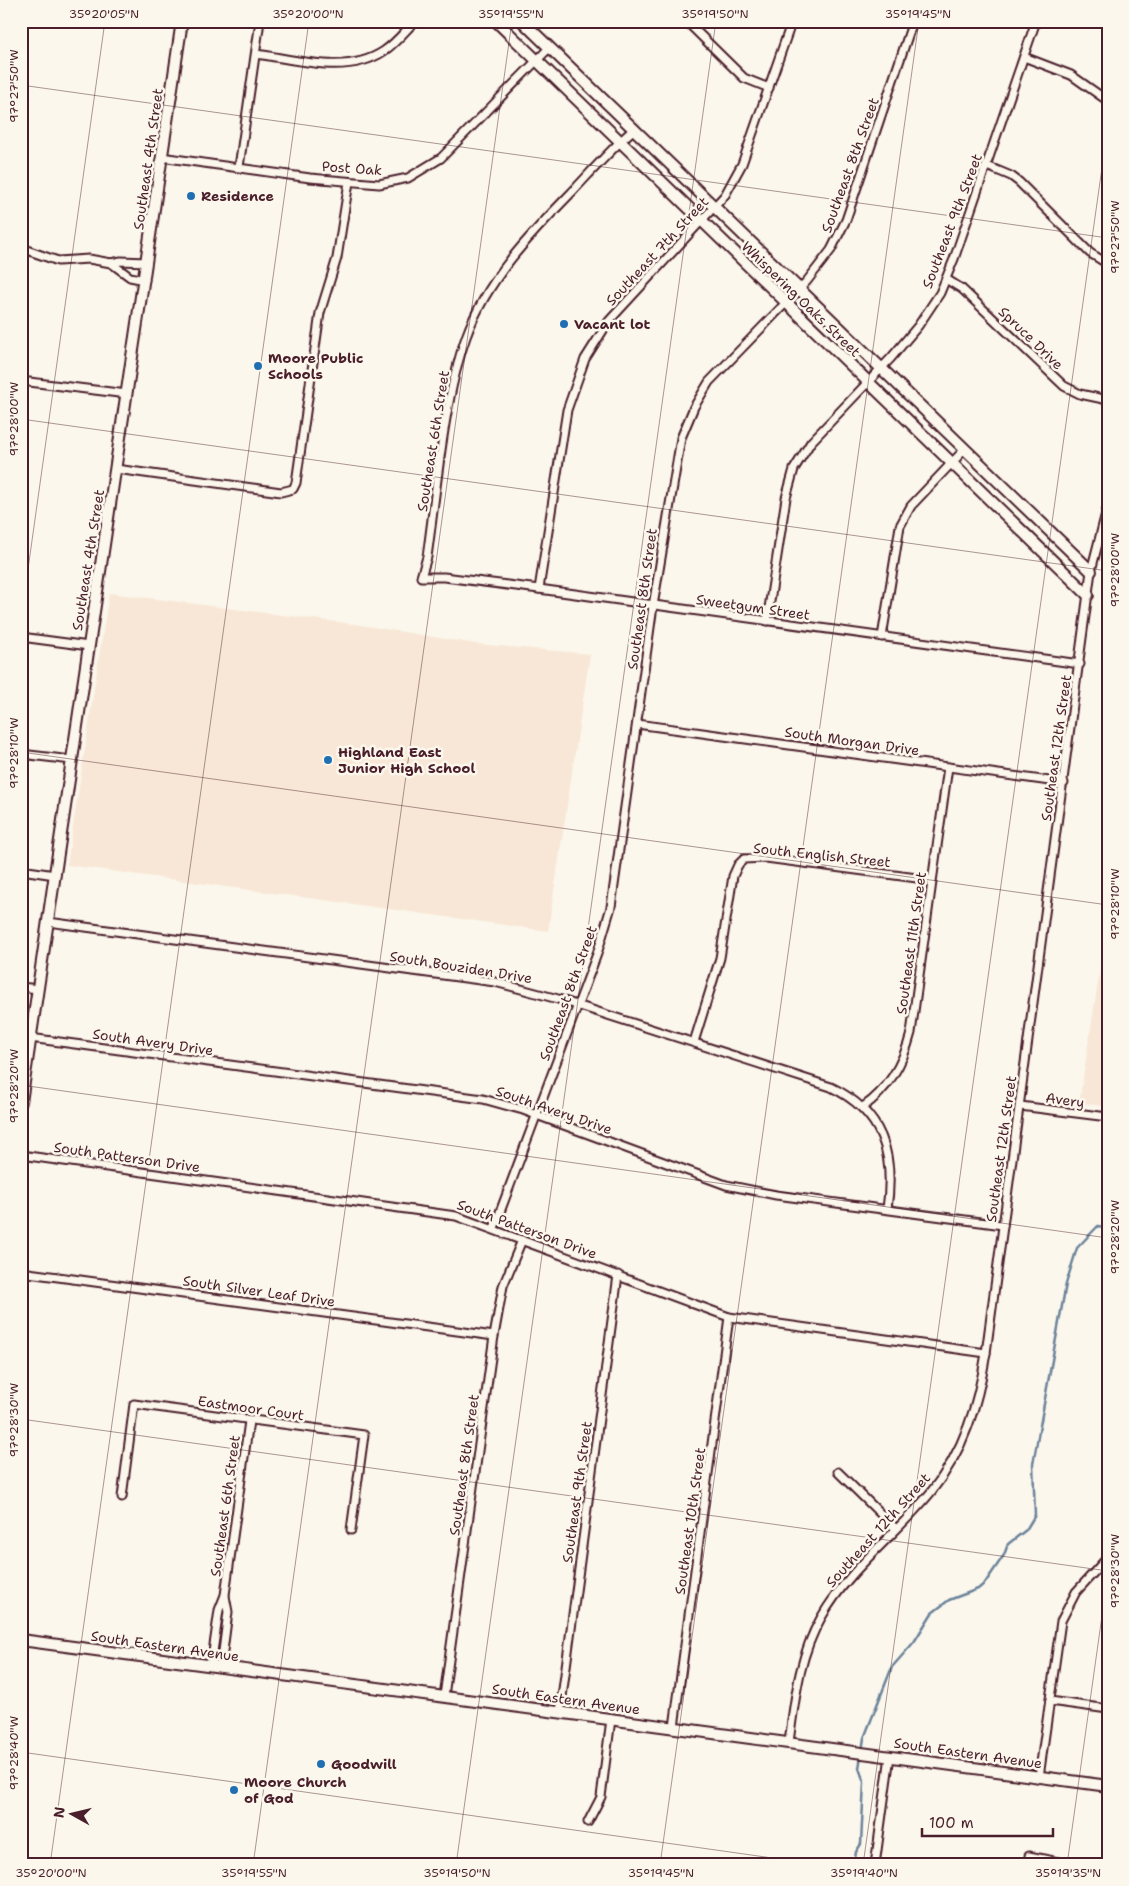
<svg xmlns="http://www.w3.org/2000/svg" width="1129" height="1886" font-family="'Shantell Sans',sans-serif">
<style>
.built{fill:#f8e7d6}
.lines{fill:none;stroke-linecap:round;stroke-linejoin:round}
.stream{stroke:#6c839a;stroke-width:2.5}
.street-casing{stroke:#4a1f2b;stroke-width:11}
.secondary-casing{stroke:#4a1f2b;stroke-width:14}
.street{stroke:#fbf7ec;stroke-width:7}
.secondary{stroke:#fbf7ec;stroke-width:10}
.ticks{fill:none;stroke:#4a1f2b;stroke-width:1;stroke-opacity:0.45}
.poi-dot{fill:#1f6fb2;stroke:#fbf7ec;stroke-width:2}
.labels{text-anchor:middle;stroke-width:5;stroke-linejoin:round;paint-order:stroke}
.street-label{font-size:14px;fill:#4a1f2b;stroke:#fbf7ec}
.poi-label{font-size:14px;font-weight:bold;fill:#4a1f2b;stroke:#fbf7ec;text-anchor:start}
.neatline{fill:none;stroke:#4a1f2b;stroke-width:2}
.ticks-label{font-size:12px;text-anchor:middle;fill:#4a1f2b}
</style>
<rect width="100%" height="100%" fill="#fbf7ec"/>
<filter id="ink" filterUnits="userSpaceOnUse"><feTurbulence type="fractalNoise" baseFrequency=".02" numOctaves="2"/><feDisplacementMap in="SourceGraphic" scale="10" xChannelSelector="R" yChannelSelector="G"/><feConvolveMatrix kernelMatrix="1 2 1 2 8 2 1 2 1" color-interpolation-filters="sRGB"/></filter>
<g filter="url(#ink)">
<g class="built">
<path d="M 109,593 L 361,625 L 476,644 L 590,654 L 548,931 L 67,865 Z"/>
<path d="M 1108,920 L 1108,1106 L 1102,1106 L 1079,1103 Z"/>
</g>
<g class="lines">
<g class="stream">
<path d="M 862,1751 L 864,1738 L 892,1667 L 914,1642 L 932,1613 L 949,1600 L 978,1589 L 985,1583 L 1004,1555 L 1008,1544 L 1026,1530 L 1035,1515 L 1033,1464 L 1066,1284 L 1077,1248 L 1098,1226 L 1108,1228"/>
<path d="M 854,1865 L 856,1852 L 861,1844 L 864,1782 L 859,1768 L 861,1756"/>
</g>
<g class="street-casing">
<g id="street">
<path d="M 686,21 L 744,78 L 769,88"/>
<path d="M 256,54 C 296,59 347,76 384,51 C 396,43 405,31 415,21"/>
<path d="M 1024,57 L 1071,75 L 1108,101"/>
<path d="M 633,130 C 611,149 592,171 572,192 C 530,235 487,279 466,337 C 443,403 437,487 427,557 L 421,577 L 444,577 L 539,589 L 1080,664"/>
<path d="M 161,157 L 310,178 L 379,184 L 408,178 L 441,158 L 549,48"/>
<path d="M 987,166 L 1011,176 L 1019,182 L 1090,253 L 1108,264"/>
<path d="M 239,167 L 260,21"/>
<path d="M 21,248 L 58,261 L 89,259 L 111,263 L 121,261 L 147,262"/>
<path d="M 111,263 L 130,277 L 145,280"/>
<path d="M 946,279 L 962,289 L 1064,386 L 1080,394 L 1108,400"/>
<path d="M 21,381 L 127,394"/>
<path d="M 116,469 L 281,492 L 293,489 L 296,483 L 320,313 L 337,258 L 349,182"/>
<path d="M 539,589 L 567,410 L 585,359 L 609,321 L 725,195 L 742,164 L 792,21"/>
<path d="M 767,621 L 786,498 L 794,469 L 811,442 L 891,358 L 918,326 L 940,293 L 954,259 L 1036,21"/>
<path d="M 21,637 L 89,646"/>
<path d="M 882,637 L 900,526 L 911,506 L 964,450"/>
<path d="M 637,724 L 1064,783"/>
<path d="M 21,754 L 72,760"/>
<path d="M 21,870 L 55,875"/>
<path d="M 48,922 L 495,982 L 558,999 L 831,1087 C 883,1112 895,1154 887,1209"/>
<path d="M 21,987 L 38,989"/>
<path d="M 30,1038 L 483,1099 L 523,1110 L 726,1185 L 776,1195 L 1003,1225"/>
<path d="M 694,1042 L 720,958 L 733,876 L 738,865 L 744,859 L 766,858 L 932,880"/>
<path d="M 1020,1106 L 1108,1117"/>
<path d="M 863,1107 C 889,1089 903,1064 911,1033 L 948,767"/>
<path d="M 21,1155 L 456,1216 L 729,1317 L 986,1353"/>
<path d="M 494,1228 L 597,954 L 611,907 L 653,606 L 681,438 L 694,407 L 709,382 L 807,281 L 831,250 L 846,220 L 913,21"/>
<path d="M 21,1272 L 494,1336"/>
<path d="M 838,1472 L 895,1528"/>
<path d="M 122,1497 L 134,1404 L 364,1435 L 351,1530"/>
<path d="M 211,1666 L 219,1610 L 225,1595 L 249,1421"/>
<path d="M 221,1667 L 228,1612 L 225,1596"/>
<path d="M 444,1696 L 494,1336 L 503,1286 L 522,1240"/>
<path d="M 1050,1701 L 1108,1709"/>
<path d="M 560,1712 L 618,1275"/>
<path d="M 674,1727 L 729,1317"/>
<path d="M 789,1742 C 795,1699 799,1656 821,1618 C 849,1568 895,1536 931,1492 C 964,1451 978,1405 986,1353 L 1091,571 L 1108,505"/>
<path d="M 1039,1777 L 1061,1621 L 1076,1592 L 1108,1557"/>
<path d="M 588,1822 L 601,1797 L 611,1719"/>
<path d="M 875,1865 L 890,1756"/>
<path d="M 1029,1865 L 1029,1856 L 1073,1865"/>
</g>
</g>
<g class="secondary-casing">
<g id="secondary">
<path d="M 496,21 L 1088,595"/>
<path d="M 522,21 L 1091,571"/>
<path d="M 21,1102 L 182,21"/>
<path d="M 21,1640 L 1108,1786"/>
</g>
</g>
<use href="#street" class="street"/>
<use href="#secondary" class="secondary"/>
</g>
</g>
<path class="ticks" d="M 21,85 L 1108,238M 21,419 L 1108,571M 21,619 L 105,21M 21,752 L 1108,905M 21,1085 L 1108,1238M 21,1419 L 1108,1571M 21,1752 L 822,1865M 50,1865 L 309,21M 253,1865 L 512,21M 456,1865 L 716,21M 660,1865 L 919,21M 863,1865 L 1108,125M 1067,1865 L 1108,1573"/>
<g class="poi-dot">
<circle cx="191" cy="196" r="5"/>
<circle cx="564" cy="324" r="5"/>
<circle cx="258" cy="366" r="5"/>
<circle cx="328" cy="760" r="5"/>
<circle cx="321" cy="1764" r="5"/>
<circle cx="234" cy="1790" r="5"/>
</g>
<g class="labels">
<g class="street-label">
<text transform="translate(148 159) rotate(-82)" y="5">Southeast 4th Street</text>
<text transform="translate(850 165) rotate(-70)" y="5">Southeast 8th Street</text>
<text transform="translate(352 168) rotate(4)" y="5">Post Oak</text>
<text transform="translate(952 221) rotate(-69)" y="5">Southeast 9th Street</text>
<text transform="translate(657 251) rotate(-47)" y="5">Southeast 7th Street</text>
<text transform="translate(801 299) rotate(44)" y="5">Whispering Oaks Street</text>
<text transform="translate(1031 338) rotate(44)" y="5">Spruce Drive</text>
<text transform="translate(433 441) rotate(-81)" y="5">Southeast 6th Street</text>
<text transform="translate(88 560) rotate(-81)" y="5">Southeast 4th Street</text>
<text transform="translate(642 599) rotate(-82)" y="5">Southeast 8th Street</text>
<text transform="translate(753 607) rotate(8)" y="5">Sweetgum Street</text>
<text transform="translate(852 741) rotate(8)" y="5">South Morgan Drive</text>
<text transform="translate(1056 748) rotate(-82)" y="5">Southeast 12th Street</text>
<text transform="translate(822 855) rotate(6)" y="5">South English Street</text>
<text transform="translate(911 943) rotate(-82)" y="5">Southeast 11th Street</text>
<text transform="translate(461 967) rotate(9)" y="5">South Bouziden Drive</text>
<text transform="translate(568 993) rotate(-70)" y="5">Southeast 8th Street</text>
<text transform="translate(153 1042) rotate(8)" y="5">South Avery Drive</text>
<text transform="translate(1065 1100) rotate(8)" y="5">Avery</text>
<text transform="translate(554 1110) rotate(19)" y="5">South Avery Drive</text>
<text transform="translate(1001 1149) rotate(-82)" y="5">Southeast 12th Street</text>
<text transform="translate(127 1157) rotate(8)" y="5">South Patterson Drive</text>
<text transform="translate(527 1229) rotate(20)" y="5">South Patterson Drive</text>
<text transform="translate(259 1291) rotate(8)" y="5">South Silver Leaf Drive</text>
<text transform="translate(251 1408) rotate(8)" y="5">Eastmoor Court</text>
<text transform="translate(464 1465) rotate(-82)" y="5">Southeast 8th Street</text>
<text transform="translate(577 1492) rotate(-82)" y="5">Southeast 9th Street</text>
<text transform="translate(225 1506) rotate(-82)" y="5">Southeast 6th Street</text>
<text transform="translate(690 1521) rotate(-82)" y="5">Southeast 10th Street</text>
<text transform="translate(878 1530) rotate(-48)" y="5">Southeast 12th Street</text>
<text transform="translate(165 1646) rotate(8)" y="5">South Eastern Avenue</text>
<text transform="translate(566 1699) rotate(8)" y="5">South Eastern Avenue</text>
<text transform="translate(968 1753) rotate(8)" y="5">South Eastern Avenue</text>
</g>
<g class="poi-label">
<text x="201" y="201">Residence</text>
<text x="574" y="329">Vacant lot</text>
<text x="268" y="363">Moore Public<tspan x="268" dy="16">Schools</tspan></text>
<text x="338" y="757">Highland East<tspan x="338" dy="16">Junior High School</tspan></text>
<text x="331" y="1769">Goodwill</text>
<text x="244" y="1787">Moore Church<tspan x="244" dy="16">of God</tspan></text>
</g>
</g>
<rect width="1129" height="1886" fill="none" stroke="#fbf7ec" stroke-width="55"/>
<g transform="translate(72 1814) rotate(278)" stroke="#fbf7ec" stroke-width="4" paint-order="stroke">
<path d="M0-4L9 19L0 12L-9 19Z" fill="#4a1f2b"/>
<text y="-8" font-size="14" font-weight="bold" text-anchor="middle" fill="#4a1f2b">N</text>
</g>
<path d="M922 1828v8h131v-8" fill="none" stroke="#4a1f2b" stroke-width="2.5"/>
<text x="929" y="1828" font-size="15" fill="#4a1f2b" stroke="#fbf7ec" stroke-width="4" paint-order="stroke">100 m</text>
<rect x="28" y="28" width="1074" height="1830" class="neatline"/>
<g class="ticks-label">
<text x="104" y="18">35°20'05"N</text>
<text x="308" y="18">35°20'00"N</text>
<text x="511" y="18">35°19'55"N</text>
<text x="715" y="18">35°19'50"N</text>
<text x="918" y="18">35°19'45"N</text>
<text transform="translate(14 86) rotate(-90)" y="4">97°27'50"W</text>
<text transform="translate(1115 237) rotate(-90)" y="4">97°27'50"W</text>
<text transform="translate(14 419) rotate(-90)" y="4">97°28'00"W</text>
<text transform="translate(1115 570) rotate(-90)" y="4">97°28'00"W</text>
<text transform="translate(14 753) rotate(-90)" y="4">97°28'10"W</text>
<text transform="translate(1115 904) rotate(-90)" y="4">97°28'10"W</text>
<text transform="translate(14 1086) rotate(-90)" y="4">97°28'20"W</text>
<text transform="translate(1115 1237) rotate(-90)" y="4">97°28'20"W</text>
<text transform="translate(14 1420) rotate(-90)" y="4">97°28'30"W</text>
<text transform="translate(1115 1571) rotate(-90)" y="4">97°28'30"W</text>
<text transform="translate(14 1753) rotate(-90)" y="4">97°28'40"W</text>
<text x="51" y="1877">35°20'00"N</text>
<text x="254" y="1877">35°19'55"N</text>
<text x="457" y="1877">35°19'50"N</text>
<text x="661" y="1877">35°19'45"N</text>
<text x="864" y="1877">35°19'40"N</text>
<text x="1068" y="1877">35°19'35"N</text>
</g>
</svg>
